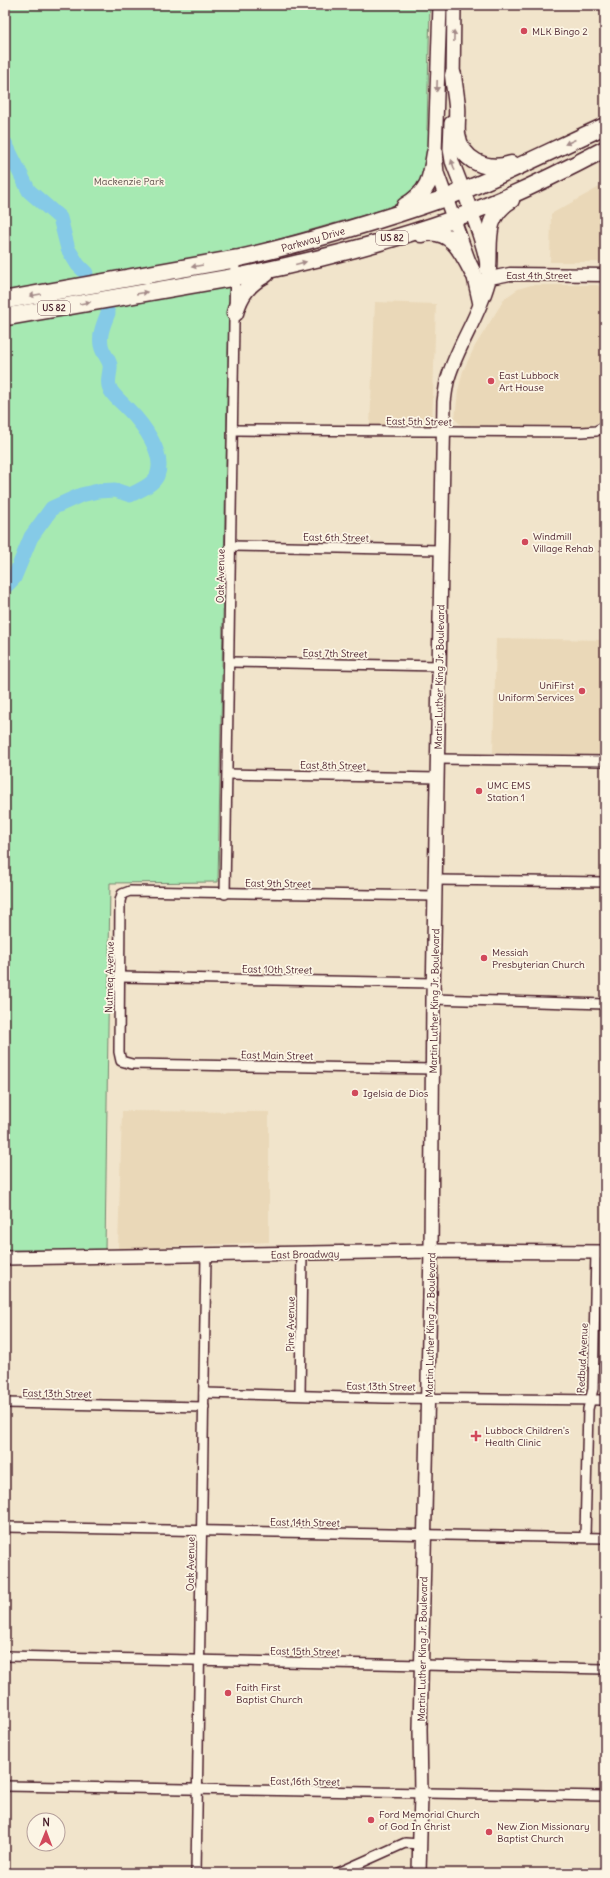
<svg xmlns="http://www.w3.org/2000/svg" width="610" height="1878" font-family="Delius,sans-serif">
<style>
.built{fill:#ead8b8}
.green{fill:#a6e9b2;stroke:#78846e}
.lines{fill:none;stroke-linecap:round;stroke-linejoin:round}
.river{stroke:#85cae7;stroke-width:15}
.minor-casing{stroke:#4a1f2b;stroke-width:12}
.tertiary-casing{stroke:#4a1f2b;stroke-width:15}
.secondary-casing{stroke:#4a1f2b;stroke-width:16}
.trunk-casing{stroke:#4a1f2b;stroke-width:19}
.motorway-casing{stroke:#4a1f2b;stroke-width:20}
.minor{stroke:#fcf5e5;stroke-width:9}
.tertiary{stroke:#fcf5e5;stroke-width:12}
.secondary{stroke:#fcf5e5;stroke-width:13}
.trunk{stroke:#fcf5e5;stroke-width:16}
.motorway{stroke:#fcf5e5;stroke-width:17}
.oneway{fill:#a38a88}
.poi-dot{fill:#d1495b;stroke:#fcf5e5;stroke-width:1.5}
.labels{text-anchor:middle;stroke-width:3.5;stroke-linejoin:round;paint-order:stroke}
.shield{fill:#fcf5e5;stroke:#7f5f63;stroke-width:1}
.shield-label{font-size:9px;font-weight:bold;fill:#4a1f2b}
.poi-label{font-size:10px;fill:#4a1f2b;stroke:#fcf5e5;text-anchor:start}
.park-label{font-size:10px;fill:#61524d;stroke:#fcf5e5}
.street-label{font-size:10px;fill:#4a1f2b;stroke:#fcf5e5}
</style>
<rect width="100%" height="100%" fill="#f1e4cb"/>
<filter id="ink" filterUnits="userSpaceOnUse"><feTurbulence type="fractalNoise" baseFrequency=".025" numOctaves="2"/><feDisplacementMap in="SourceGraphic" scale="8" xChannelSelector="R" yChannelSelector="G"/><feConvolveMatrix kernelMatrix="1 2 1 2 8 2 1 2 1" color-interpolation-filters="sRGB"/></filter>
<g filter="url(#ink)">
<g class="built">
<path d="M 605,184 L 605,262 L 550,262 L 551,214 Z"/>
<path d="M 531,285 L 597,285 L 604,289 L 605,411 L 603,416 L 597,423 L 587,426 L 461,425 L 455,419 L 458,391 L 463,371 L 475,346 L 505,298 L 518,289 Z"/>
<path d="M 375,302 L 436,304 L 432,429 L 370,427 Z"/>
<path d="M 496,638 L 605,640 L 605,755 L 493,753 Z"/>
<path d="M 122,1111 L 269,1112 L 269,1242 L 118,1249 Z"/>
</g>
<path class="green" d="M 5,5 L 430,5 L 427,130 L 429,131 L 429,162 L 417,195 L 385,209 L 230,253 L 218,882 L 110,883 L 105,1251 L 5,1250 Z"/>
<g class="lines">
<g class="river">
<path d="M 5,143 L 29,191 L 60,218 L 68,249 L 78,265 L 86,273"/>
<path d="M 5,587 L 14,578 L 31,537 L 52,508 L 81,495 L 98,491 L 115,490 L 130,495 C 138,491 153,485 157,476 C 166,454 143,424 128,409 C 122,402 111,395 109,386 C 107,379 111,371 110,365 C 109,360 105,355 103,351 C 97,339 103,325 108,313"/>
</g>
<g class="minor-casing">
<g id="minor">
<path d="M 233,430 L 582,432 L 596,431 L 605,426"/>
<path d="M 231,546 L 441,550"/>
<path d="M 230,662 L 440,666"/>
<path d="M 439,759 L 605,761"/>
<path d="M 228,774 L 438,778"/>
<path d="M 436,880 L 605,882"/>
<path d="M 225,894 L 235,259"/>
<path d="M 120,977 L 433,983"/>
<path d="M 433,999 L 605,1004"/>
<path d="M 433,1069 L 132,1064 L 121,1061 L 119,1052 L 120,901 L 122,894 L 130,891 L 435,896"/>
<path d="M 204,1393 L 384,1398 L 605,1400"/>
<path d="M 300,1395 L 302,1254"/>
<path d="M 5,1403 L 204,1407"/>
<path d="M 5,1527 L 605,1538"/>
<path d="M 585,1537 L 588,1409 L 593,1389 L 596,1252"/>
<path d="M 5,1656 L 605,1669"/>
<path d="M 5,1786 L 605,1796"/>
<path d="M 196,1873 L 206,1255"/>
<path d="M 338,1873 L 405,1843 L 420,1844"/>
</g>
</g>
<g class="tertiary-casing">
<path id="tertiary" d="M 480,280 L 510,274 L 605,275"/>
</g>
<g class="secondary-casing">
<g id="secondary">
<path d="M 440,5 L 435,153 L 437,173 L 473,273 L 480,304"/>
<path d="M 453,85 L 454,5"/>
<path d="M 5,1258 L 431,1251 L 605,1252"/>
<path d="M 419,1873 L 421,1794 L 420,1729 L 431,1251 L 433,999 L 444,402 C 445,394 446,385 448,378 C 458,345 479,316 488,283 C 493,260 461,186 452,161 L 450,149 L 451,123"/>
</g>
</g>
<g class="trunk-casing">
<g id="trunk">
<path d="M 453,75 C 454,85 456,95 457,106 C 458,115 456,124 457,134 C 461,161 487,172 511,164"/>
<path d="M 405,206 C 429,192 431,179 435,153"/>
<path d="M 421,234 C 450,226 462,251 473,273"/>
<path d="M 235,259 C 306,243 376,222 445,198 C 500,177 552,150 605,126"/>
<path d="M 488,269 C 490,240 483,217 511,200"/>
<path d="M 235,277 C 309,262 382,244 453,219 C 505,200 556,175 605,149"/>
<path d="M 235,313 C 240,294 249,283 266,274"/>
</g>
</g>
<g class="motorway-casing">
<g id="motorway">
<path d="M 5,300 L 235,259"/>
<path d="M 5,317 L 235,277"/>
</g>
</g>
<use href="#minor" class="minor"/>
<use href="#tertiary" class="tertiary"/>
<use href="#secondary" class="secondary"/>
<use href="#trunk" class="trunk"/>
<use href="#motorway" class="motorway"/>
</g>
<defs><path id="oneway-solid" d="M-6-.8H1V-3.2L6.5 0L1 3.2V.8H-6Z"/></defs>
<g class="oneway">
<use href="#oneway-solid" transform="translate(454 36) rotate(-89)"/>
<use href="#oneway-solid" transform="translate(437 86) rotate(92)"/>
<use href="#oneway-solid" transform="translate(570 142) rotate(155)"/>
<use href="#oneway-solid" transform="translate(453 165) rotate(-108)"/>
<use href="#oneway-solid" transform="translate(301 263) rotate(-14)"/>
<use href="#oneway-solid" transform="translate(197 266) rotate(170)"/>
<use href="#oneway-solid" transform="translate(142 293) rotate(-10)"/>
<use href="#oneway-solid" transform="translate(35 295) rotate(170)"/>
<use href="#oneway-solid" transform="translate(85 303) rotate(-10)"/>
</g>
</g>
<g class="poi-dot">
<circle cx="524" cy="31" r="4"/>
<circle cx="491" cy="381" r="4"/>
<circle cx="525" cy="542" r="4"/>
<circle cx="582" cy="691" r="4"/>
<circle cx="479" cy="791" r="4"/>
<circle cx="484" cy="958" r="4"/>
<circle cx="355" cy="1093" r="4"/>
<path d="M474 1430h4v4h4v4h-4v4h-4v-4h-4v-4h4z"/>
<circle cx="228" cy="1693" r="4"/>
<circle cx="371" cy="1820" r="4"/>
<circle cx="489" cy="1832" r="4"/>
</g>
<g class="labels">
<g class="shield">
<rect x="376" y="231" width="32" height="14" rx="3"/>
<rect x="38" y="301" width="32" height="14" rx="3"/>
</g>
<g class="shield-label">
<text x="392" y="241">US 82</text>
<text x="54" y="311">US 82</text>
</g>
<g class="poi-label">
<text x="532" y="35">MLK Bingo 2</text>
<text x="499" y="379">East Lubbock<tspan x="499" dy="12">Art House</tspan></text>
<text x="533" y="540">Windmill<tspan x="533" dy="12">Village Rehab</tspan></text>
<text x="574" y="689" text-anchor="end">UniFirst<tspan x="574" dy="12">Uniform Services</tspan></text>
<text x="487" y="789">UMC EMS<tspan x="487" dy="12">Station 1</tspan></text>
<text x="492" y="956">Messiah<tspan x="492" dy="12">Presbyterian Church</tspan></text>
<text x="363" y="1097">Igelsia de Dios</text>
<text x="485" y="1434">Lubbock Children's<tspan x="485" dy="12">Health Clinic</tspan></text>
<text x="236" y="1691">Faith First<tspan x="236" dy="12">Baptist Church</tspan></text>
<text x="379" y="1818">Ford Memorial Church<tspan x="379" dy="12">of God In Christ</tspan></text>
<text x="497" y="1830">New Zion Missionary<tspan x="497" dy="12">Baptist Church</tspan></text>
</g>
<g class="park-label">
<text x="129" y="185">Mackenzie Park</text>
</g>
<g class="street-label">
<text transform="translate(313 239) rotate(-16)" y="4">Parkway Drive</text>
<text x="539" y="279">East 4th Street</text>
<text transform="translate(419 421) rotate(1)" y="4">East 5th Street</text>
<text transform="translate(336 537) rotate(1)" y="4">East 6th Street</text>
<text transform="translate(220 576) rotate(-89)" y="4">Oak Avenue</text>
<text transform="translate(335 653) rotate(1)" y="4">East 7th Street</text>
<text transform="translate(439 677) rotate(-89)" y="4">Martin Luther King Jr. Boulevard</text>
<text transform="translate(333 765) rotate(1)" y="4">East 8th Street</text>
<text transform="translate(278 883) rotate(1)" y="4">East 9th Street</text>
<text transform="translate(277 969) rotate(1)" y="4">East 10th Street</text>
<text transform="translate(109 977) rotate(-89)" y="4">Nutmeq Avenue</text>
<text transform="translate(434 1001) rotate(-89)" y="4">Martin Luther King Jr. Boulevard</text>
<text transform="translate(277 1055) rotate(1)" y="4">East Main Street</text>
<text transform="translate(305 1254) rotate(-1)" y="4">East Broadway</text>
<text transform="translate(290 1324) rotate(-89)" y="4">Pine Avenue</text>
<text transform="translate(430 1325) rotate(-89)" y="4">Martin Luther King Jr. Boulevard</text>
<text transform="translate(582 1358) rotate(-87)" y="4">Redbud Avenue</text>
<text transform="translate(381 1386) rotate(1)" y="4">East 13th Street</text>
<text transform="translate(57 1393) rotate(1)" y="4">East 13th Street</text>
<text transform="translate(305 1522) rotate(1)" y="4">East 14th Street</text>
<text transform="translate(190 1564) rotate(-89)" y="4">Oak Avenue</text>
<text transform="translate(422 1649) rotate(-89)" y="4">Martin Luther King Jr. Boulevard</text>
<text transform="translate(305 1651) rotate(1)" y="4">East 15th Street</text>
<text transform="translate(305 1781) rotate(1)" y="4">East 16th Street</text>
</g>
</g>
<rect width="610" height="1878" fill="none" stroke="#fcf5e5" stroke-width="20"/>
<rect x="10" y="10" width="590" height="1858" fill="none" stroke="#4a1f2b" stroke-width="1.5" filter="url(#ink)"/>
<g transform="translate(46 1832) rotate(1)"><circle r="19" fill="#fcf5e5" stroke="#b59f9b"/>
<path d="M0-3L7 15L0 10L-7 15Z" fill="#d1495b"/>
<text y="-6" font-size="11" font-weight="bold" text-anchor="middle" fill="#4a1f2b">N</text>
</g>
</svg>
